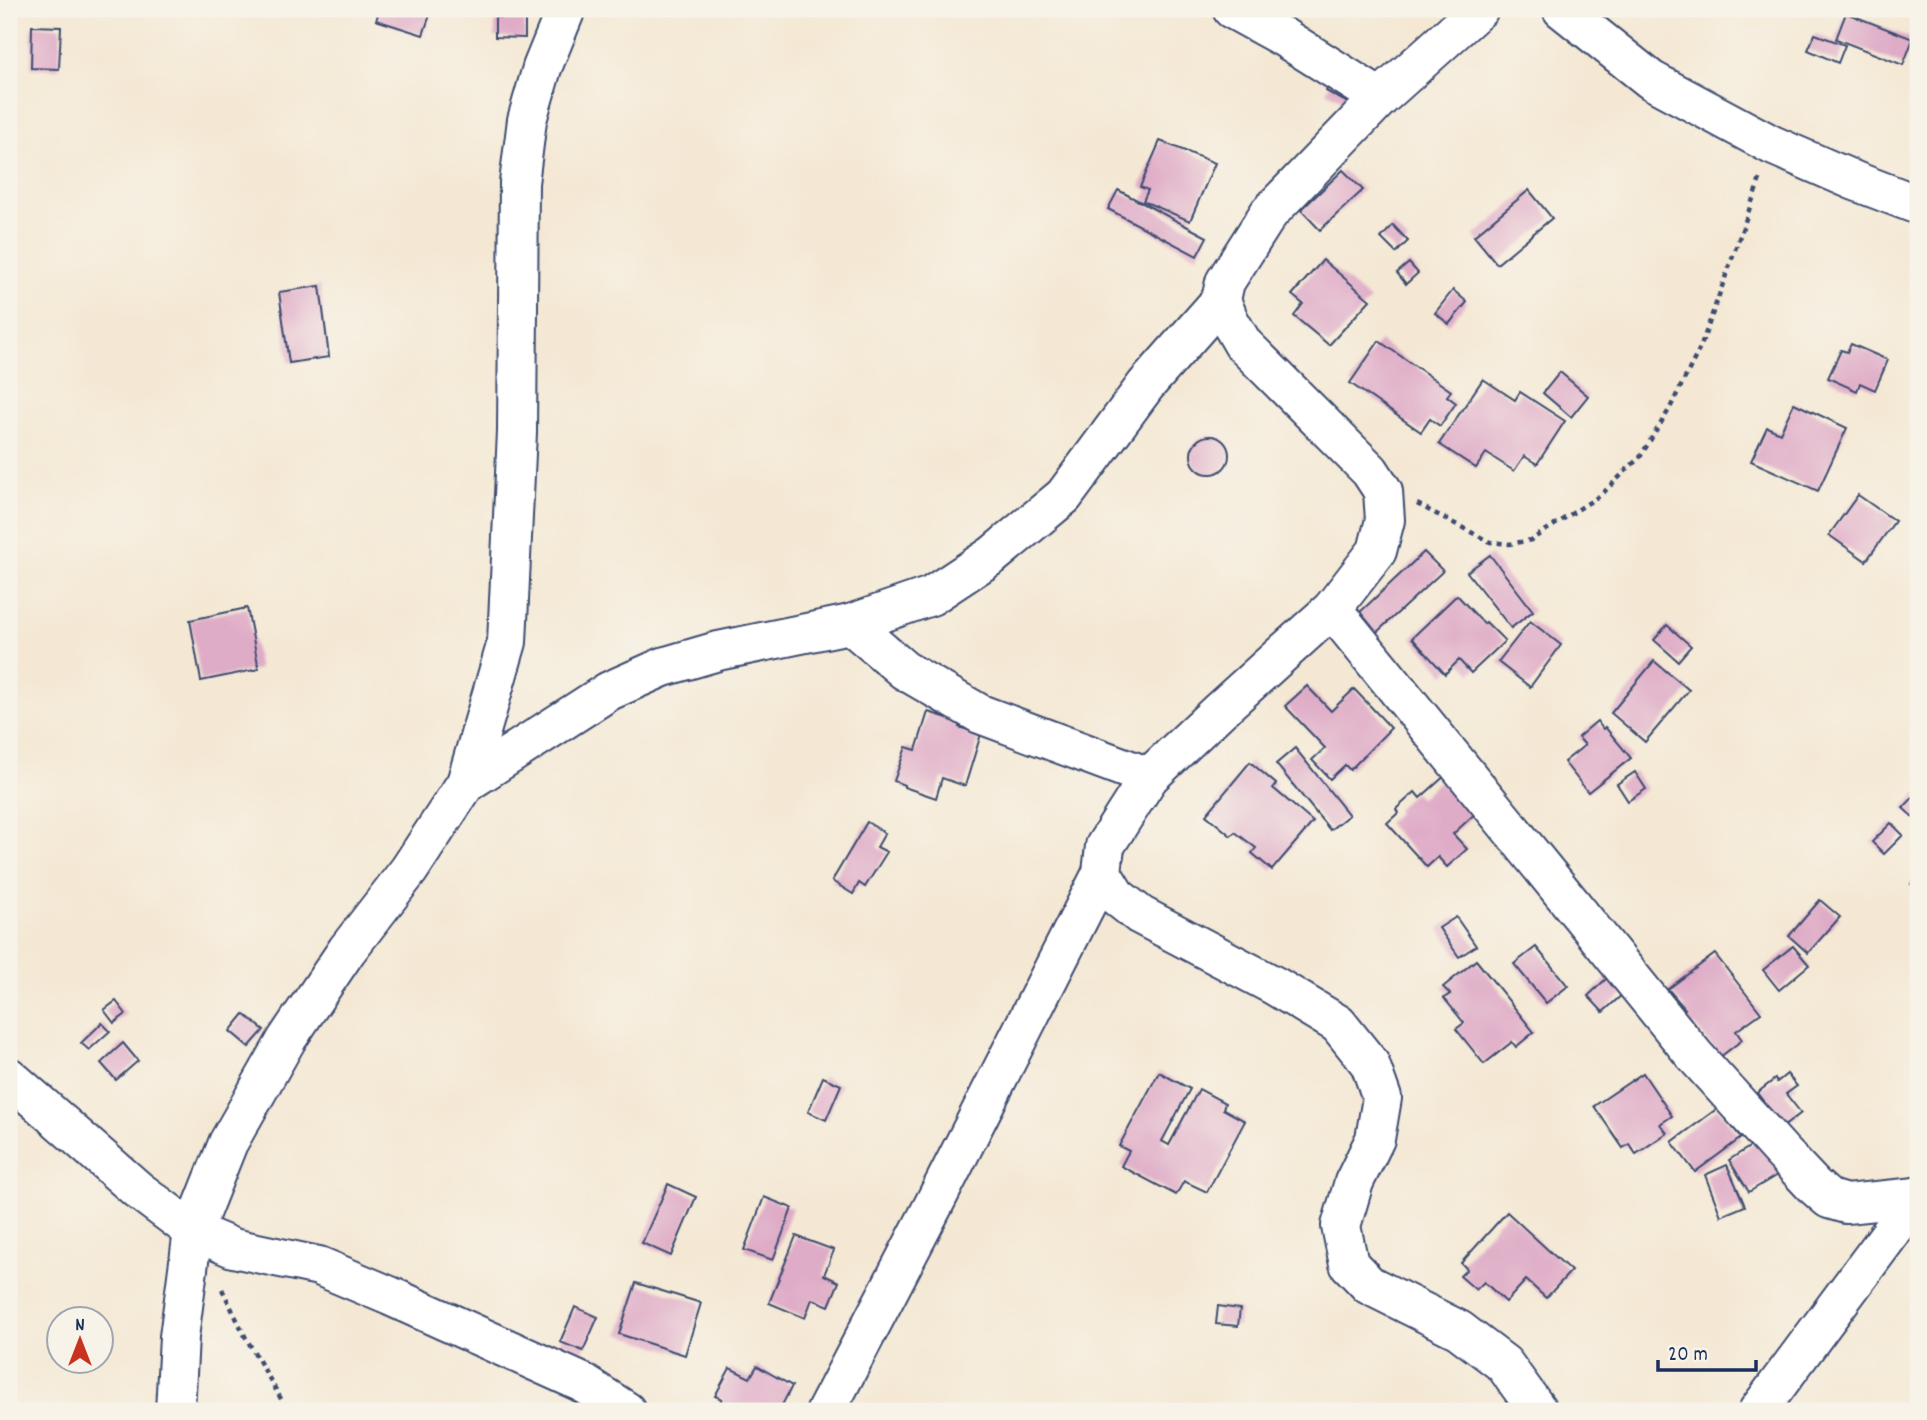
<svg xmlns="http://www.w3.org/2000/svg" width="1927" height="1420" font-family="Dekko,sans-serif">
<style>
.building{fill:#dfacc7}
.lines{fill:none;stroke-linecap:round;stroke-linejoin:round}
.minor-casing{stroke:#3c4b70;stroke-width:42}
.path{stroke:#3c4b70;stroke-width:4.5;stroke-dasharray:5 5;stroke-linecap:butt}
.minor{stroke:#fff;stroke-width:38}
</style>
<rect width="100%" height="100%" fill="#f7f3e8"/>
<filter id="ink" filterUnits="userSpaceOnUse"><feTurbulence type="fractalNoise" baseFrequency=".0143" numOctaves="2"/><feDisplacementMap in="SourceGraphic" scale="14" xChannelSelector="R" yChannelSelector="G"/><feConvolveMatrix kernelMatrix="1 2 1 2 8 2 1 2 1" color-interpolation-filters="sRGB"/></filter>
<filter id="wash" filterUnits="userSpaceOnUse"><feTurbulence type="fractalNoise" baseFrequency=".00686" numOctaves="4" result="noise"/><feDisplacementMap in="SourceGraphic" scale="28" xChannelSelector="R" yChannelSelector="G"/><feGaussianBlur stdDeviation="1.57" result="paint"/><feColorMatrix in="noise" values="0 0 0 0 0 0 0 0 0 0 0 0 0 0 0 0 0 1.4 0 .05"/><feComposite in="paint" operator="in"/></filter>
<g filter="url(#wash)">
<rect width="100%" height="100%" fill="#f4e8d4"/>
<g id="blocks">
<g class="building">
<path d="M 380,9 L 432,9 L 423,35 L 376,20 Z"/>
<path d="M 1846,13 L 1913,39 L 1903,65 L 1836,39 Z"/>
<path d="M 495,17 L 525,18 L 525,38 L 495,37 Z"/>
<path d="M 32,26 L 61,27 L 59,69 L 31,68 Z"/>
<path d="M 1815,34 L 1845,45 L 1838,63 L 1808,50 Z"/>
<path d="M 1334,77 L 1359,94 L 1348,103 L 1326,91 Z"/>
<path d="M 1160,141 L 1215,163 L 1190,221 L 1143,201 L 1148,190 L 1140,187 Z"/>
<path d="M 1343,170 L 1363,190 L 1320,230 L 1301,210 Z"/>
<path d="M 1118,190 L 1207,237 L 1197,256 L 1108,209 Z"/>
<path d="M 1529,190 L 1552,218 L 1497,264 L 1474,236 Z"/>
<path d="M 1393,225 L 1408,241 L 1396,253 L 1381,238 Z"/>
<path d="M 1323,260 L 1370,300 L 1329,345 L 1294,316 L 1303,304 L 1292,295 Z"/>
<path d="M 1409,263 L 1418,273 L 1406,284 L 1397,273 Z"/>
<path d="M 320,286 L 329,357 L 289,363 L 279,292 Z"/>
<path d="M 1453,290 L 1467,302 L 1449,324 L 1435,313 Z"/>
<path d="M 1379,341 L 1451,391 L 1447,396 L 1456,403 L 1440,426 L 1430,419 L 1421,432 L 1350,383 Z"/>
<path d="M 1851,344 L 1888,360 L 1875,390 L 1860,383 L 1857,391 L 1828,378 L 1841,350 L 1847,352 Z"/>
<path d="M 1560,372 L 1588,396 L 1571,417 L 1543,393 Z"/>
<path d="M 1483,379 L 1515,400 L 1520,392 L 1565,421 L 1537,464 L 1524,456 L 1514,471 L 1486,453 L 1476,468 L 1439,444 Z"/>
<path d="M 1794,403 L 1847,428 L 1818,491 L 1751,461 L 1767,427 L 1780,433 Z"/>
<circle cx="1210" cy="455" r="19"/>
<path d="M 1858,495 L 1895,521 L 1866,561 L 1829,535 Z"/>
<path d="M 1424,552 L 1443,571 L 1376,633 L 1358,614 Z"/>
<path d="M 1490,555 L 1533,611 L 1511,628 L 1467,572 Z"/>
<path d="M 1457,595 L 1484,624 L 1486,622 L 1505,641 L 1471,673 L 1459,660 L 1445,674 L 1412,638 Z"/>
<path d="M 247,608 L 259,669 L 201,681 L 190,620 Z"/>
<path d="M 1530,621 L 1561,645 L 1530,687 L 1498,662 Z"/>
<path d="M 1667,625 L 1691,646 L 1678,661 L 1654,640 Z"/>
<path d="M 1654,661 L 1689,690 L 1645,742 L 1611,713 Z"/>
<path d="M 1307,686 L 1331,711 L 1354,689 L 1391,728 L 1350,770 L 1345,765 L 1330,779 L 1312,760 L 1325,748 L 1285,706 Z"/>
<path d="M 928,712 L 961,722 L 959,727 L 981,734 L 965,786 L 942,778 L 936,798 L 904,787 L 904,785 L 894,781 L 906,747 L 916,750 Z"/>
<path d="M 1597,721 L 1603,729 L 1605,727 L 1631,758 L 1588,792 L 1564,762 L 1585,745 L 1578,737 Z"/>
<path d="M 1295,748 L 1349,815 L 1330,830 L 1276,764 Z"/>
<path d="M 1250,762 L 1276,784 L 1273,788 L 1313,822 L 1272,870 L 1252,853 L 1256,848 L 1235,832 L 1231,836 L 1206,815 Z"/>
<path d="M 1635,772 L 1646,789 L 1628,801 L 1617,784 Z"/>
<path d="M 1447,774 L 1480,809 L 1453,834 L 1467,849 L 1447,867 L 1438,857 L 1427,867 L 1387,823 L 1398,813 L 1396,809 L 1415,792 L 1420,798 Z"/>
<path d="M 1918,792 L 1918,822 L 1903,808 Z"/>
<path d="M 867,822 L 885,833 L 877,847 L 887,852 L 865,887 L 859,883 L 853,894 L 832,881 Z"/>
<path d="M 1891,823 L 1903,835 L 1884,854 L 1872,842 Z"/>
<path d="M 1918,874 L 1918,889 L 1911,884 Z"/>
<path d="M 1820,900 L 1840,917 L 1808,953 L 1789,936 Z"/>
<path d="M 1456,917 L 1476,946 L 1459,957 L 1439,928 Z"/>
<path d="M 1793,946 L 1809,965 L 1779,990 L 1763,970 Z"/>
<path d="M 1536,947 L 1568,986 L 1546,1003 L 1514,964 Z"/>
<path d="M 1715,954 L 1761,1013 L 1736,1031 L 1742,1040 L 1720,1057 L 1695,1025 L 1691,1029 L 1679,1014 L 1685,1009 L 1668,989 Z"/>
<path d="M 1476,960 L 1534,1032 L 1516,1047 L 1512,1042 L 1484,1064 L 1456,1029 L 1464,1023 L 1444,998 L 1450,994 L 1443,987 Z"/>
<path d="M 1608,977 L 1624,993 L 1603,1012 L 1588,996 Z"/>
<path d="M 116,1001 L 126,1014 L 114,1023 L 104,1010 Z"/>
<path d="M 244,1014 L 264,1030 L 249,1047 L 230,1031 Z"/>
<path d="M 102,1023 L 110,1031 L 89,1050 L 81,1043 Z"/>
<path d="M 123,1043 L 138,1061 L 116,1080 L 101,1063 Z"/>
<path d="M 1159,1072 L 1190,1089 L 1162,1141 L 1169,1145 L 1199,1089 L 1225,1103 L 1223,1109 L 1245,1121 L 1207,1192 L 1184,1181 L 1176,1195 L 1121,1166 L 1129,1151 L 1119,1146 Z"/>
<path d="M 1643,1073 L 1672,1116 L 1660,1124 L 1667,1133 L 1636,1154 L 1629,1144 L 1623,1148 L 1594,1106 Z"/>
<path d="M 1787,1074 L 1797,1086 L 1786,1094 L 1801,1113 L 1783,1127 L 1757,1093 L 1775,1079 L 1777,1082 Z"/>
<path d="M 823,1077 L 841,1085 L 826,1120 L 808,1112 Z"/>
<path d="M 1718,1108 L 1741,1138 L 1695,1172 L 1672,1142 Z"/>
<path d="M 1762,1139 L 1782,1172 L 1749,1192 L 1729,1160 Z"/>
<path d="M 1727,1165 L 1745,1206 L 1721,1216 L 1705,1175 Z"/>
<path d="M 668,1184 L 696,1197 L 671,1256 L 642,1243 Z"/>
<path d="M 764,1197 L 792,1208 L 773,1260 L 744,1250 Z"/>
<path d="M 1507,1212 L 1571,1271 L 1546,1298 L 1526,1280 L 1506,1302 L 1484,1282 L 1476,1290 L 1460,1276 L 1467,1269 L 1461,1263 Z"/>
<path d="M 796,1236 L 834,1250 L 824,1275 L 839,1282 L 829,1306 L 812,1299 L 805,1318 L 769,1303 Z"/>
<path d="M 636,1283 L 701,1303 L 685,1355 L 619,1334 Z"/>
<path d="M 1218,1306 L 1240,1309 L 1238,1326 L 1216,1324 Z"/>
<path d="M 575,1307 L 598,1317 L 583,1351 L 560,1342 Z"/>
<path d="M 757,1366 L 792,1386 L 780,1409 L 784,1411 L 714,1411 L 722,1399 L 715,1396 L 730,1368 L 750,1378 Z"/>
</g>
</g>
</g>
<g filter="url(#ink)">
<use href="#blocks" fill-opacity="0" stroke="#3c4b70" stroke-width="2"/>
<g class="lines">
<g class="minor-casing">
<g id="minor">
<path d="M 1232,9 L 1283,37 L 1380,98"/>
<path d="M 1479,9 L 1380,98 L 1269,213 L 1225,282 L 1221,300 L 1229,320 L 1243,344 L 1370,471 L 1383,491 L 1385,520 L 1377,551 L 1332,609 L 1220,710 L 1149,777 L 1105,846 L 1102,873 L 1116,896 L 1140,915 L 1275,986 L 1338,1024 L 1370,1064 L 1382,1098 L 1375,1139 L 1354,1182 L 1341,1226 L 1349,1264 L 1369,1285 L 1459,1330 L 1504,1364 L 1538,1411"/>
<path d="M 1562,9 L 1651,80 L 1772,145 L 1855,181 L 1918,205"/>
<path d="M 1332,609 L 1695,1056 L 1781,1151 L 1813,1185 L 1829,1199 L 1846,1204 L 1917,1197"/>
<path d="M 850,624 L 904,670 L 980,714 L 1149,777"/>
<path d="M 466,783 L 609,691 L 663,667 L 718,651 L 850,624 L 931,596 L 993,555 L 1064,496 L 1146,385 L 1221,300"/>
<path d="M 9,1077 L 138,1190 L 193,1231 L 233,1248 L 319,1266 L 390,1296 L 581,1382 L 626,1411"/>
<path d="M 175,1411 L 179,1337 L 193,1231 L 228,1143 L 287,1039 L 347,950 L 409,870 L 466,783 L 507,642 L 517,432 L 519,183 L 527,120 L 542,68 L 566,9"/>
<path d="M 826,1411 L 933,1206 L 1102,873"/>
<path d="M 1758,1411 L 1918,1196"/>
</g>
</g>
<g class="path">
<path d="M 1417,504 L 1490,542 L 1510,544 L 1531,540 L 1602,494 L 1640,457 L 1669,410 L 1701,346 L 1760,179"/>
<path d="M 222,1289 L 246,1338 L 288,1411"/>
</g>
<use href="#minor" class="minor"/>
</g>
</g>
<rect width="1927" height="1420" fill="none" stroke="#f7f3e8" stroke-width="35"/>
<g transform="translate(80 1340)"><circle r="33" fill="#f7f3e8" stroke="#9fa5b1" stroke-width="2"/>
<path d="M0-5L12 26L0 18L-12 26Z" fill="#c8321e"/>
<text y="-10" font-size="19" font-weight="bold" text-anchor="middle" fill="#1b2f5e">N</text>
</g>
<path d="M1658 1360v10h98v-10" fill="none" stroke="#1b2f5e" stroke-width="3.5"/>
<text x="1668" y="1360" font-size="21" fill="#1b2f5e" stroke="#f7f3e8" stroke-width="5" paint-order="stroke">20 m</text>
</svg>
